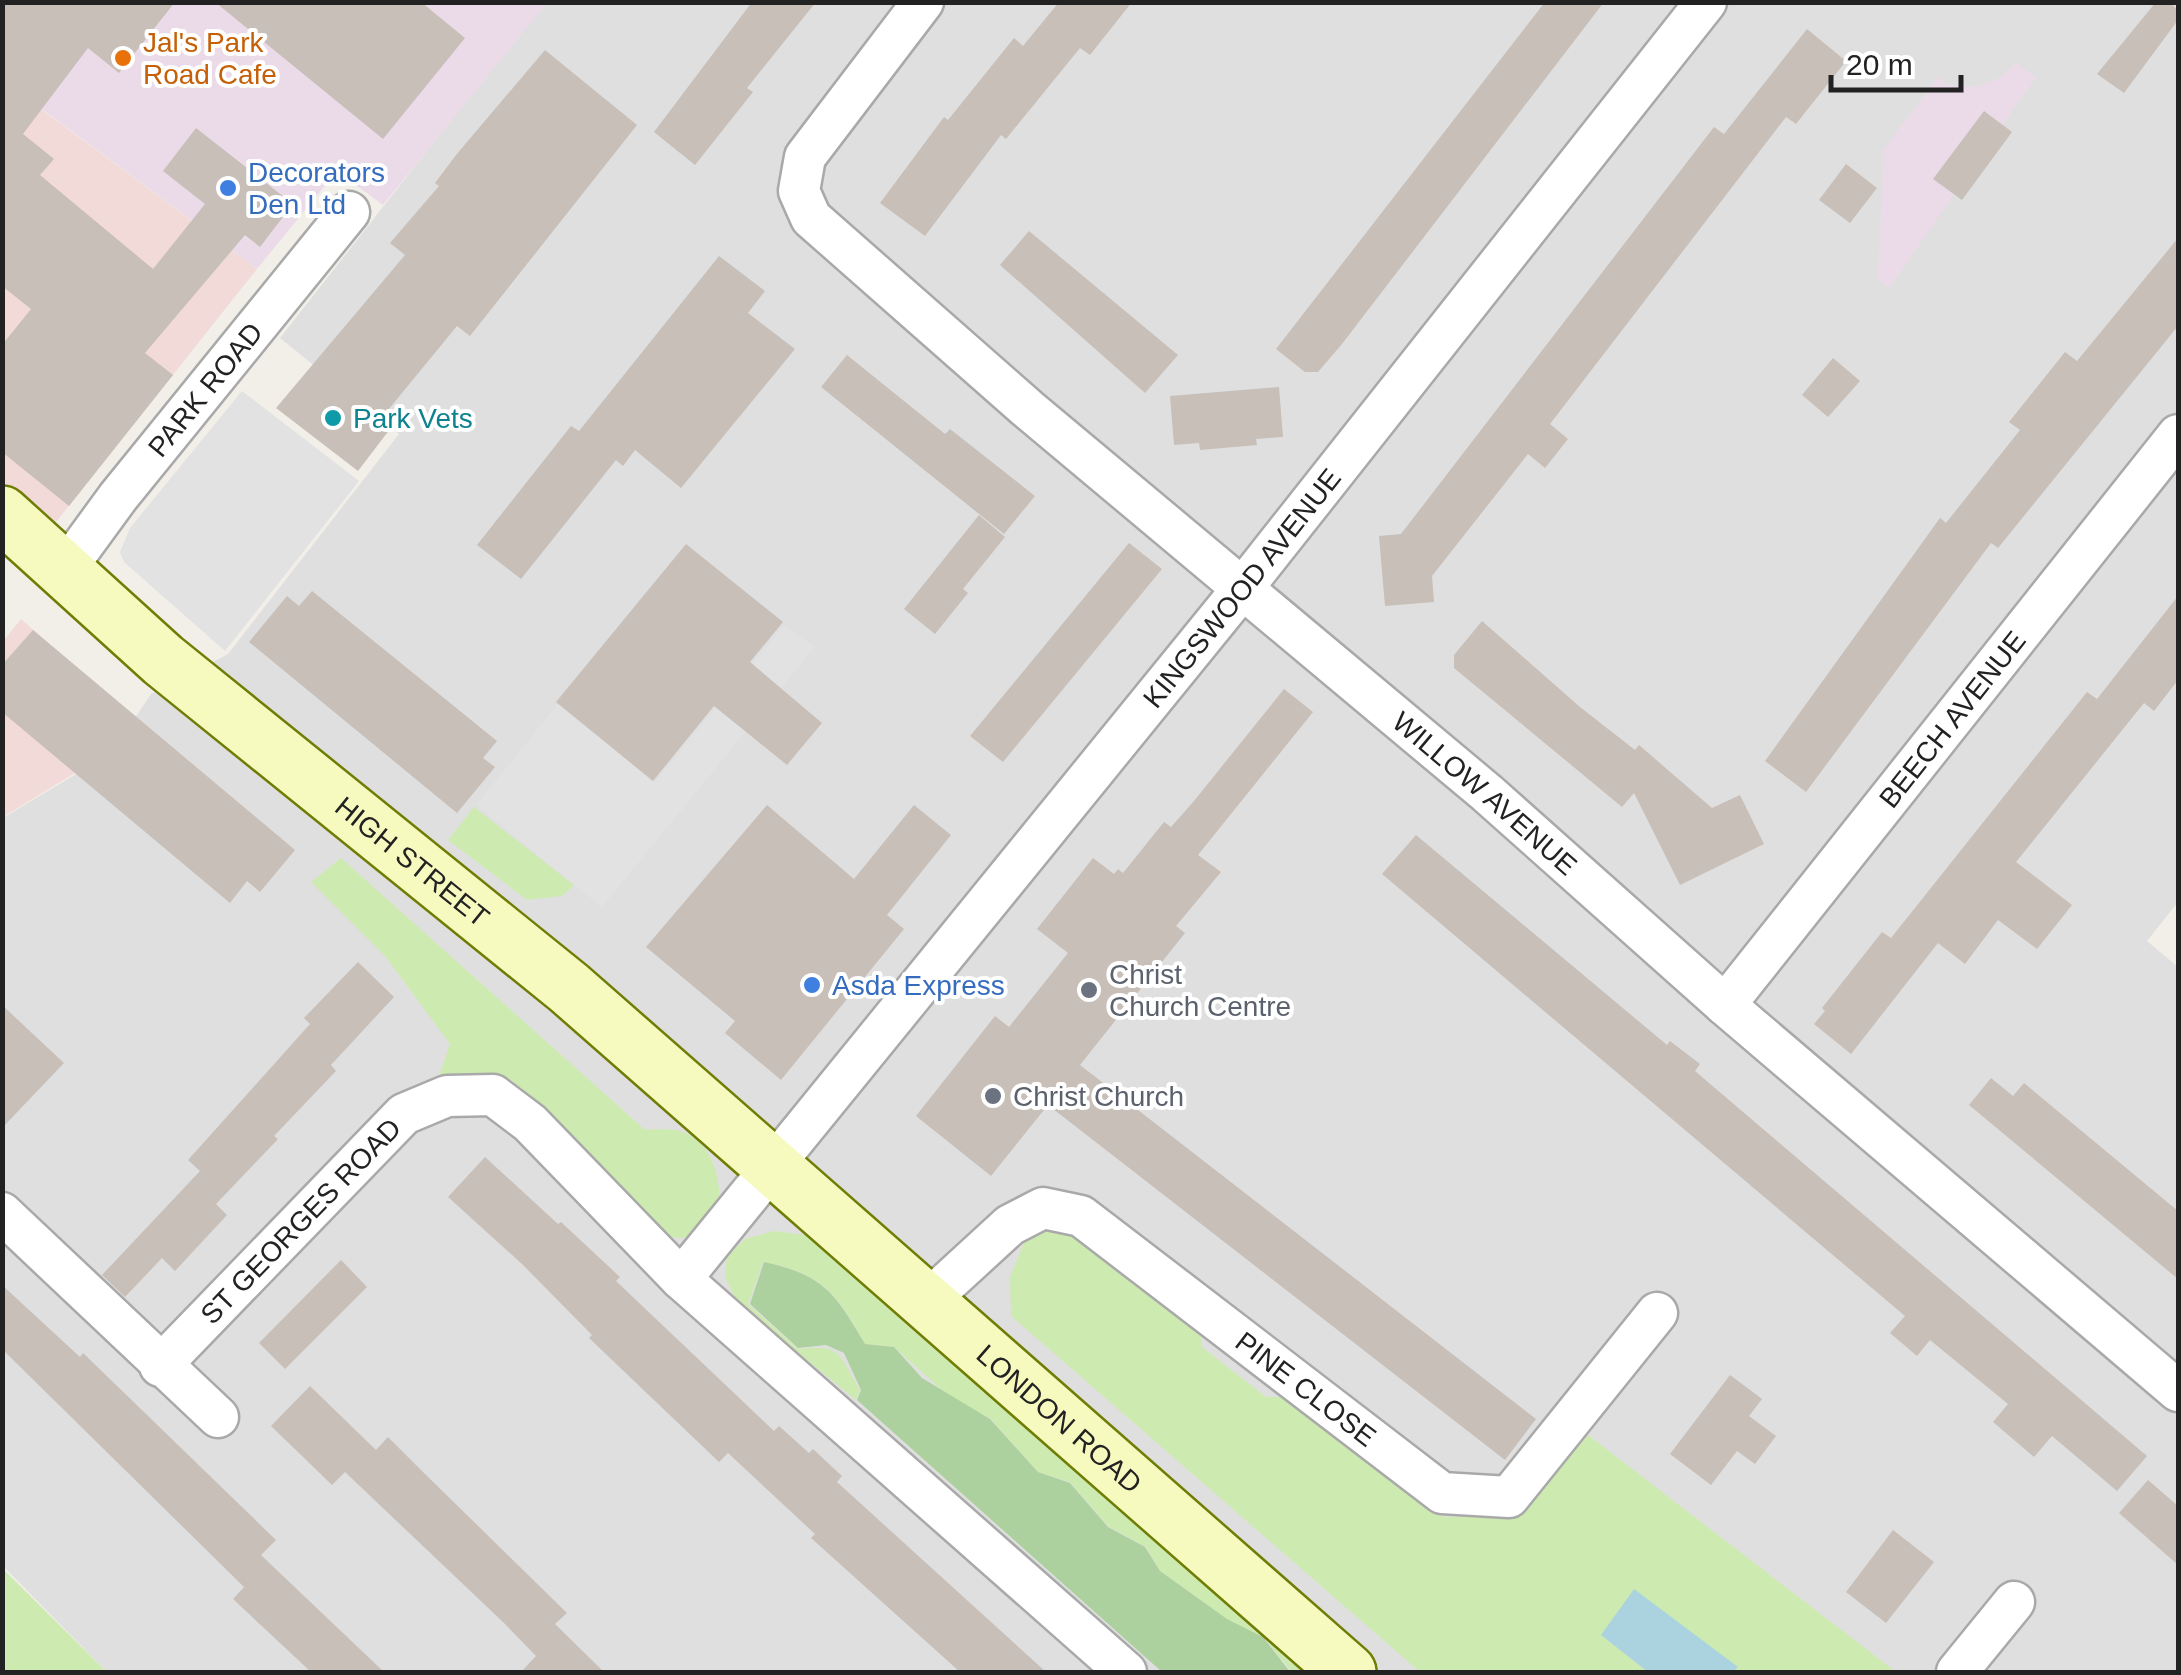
<svg xmlns="http://www.w3.org/2000/svg" width="2181" height="1675" font-family="Helvetica,sans-serif">
<style>
.residential{fill:#e0dfdf}
.commercial{fill:#f2dad9}
.industrial{fill:#ebdbe8}
.grass{fill:#cdebb0}
.forest{fill:#add19e}
.parking{fill:#e2e2e2}
.water{fill:#aad3df}
.building{fill:#c7bfb8}
.lines{fill:none;stroke-linecap:round;stroke-linejoin:round}
.street-casing{stroke:#a9a9a9;stroke-width:45}
.secondary-casing{stroke:#707d05;stroke-width:60}
.street{stroke:#fff;stroke-width:40}
.secondary{stroke:#f7fabf;stroke-width:55}
.food-dot{fill:#e8710a;stroke:#fff;stroke-width:4}
.shop-dot{fill:#3f7fe0;stroke:#fff;stroke-width:4}
.culture-dot{fill:#0f9aa8;stroke:#fff;stroke-width:4}
.worship-dot{fill:#6b7280;stroke:#fff;stroke-width:4}
.labels{text-anchor:middle;stroke-width:8;stroke-linejoin:round;paint-order:stroke}
.food-label{font-size:28px;fill:#c56008;stroke:#fff;text-anchor:start}
.shop-label{font-size:28px;fill:#366cbe;stroke:#fff;text-anchor:start}
.street-label{font-size:28px;fill:#222;stroke:#fff}
.culture-label{font-size:28px;fill:#0d838f;stroke:#fff;text-anchor:start}
.worship-label{font-size:28px;fill:#5b616d;stroke:#fff;text-anchor:start}
</style>
<rect width="100%" height="100%" fill="#f2efe9"/>
<path class="residential" d="M 543,3 L 2178,3 L 2178,902 L 2147,941 L 2178,967 L 2178,1672 L 107,1672 L 3,1566 L 3,818 L 76,774 L 135,718 L 151,694 L 228,654 L 399,434 L 280,338 Z"/>
<g class="commercial">
<path d="M 2,80 L 257,269 L 56,522 L 3,481 Z"/>
<path d="M 21,619 L 135,718 L 75,773 L 3,817 L 3,641 Z"/>
</g>
<g class="industrial">
<path d="M 3,3 L 547,3 L 383,205 L 337,171 L 257,269 L 3,80 Z"/>
<path d="M 2016,63 L 2036,77 L 1889,288 L 1878,279 L 1884,149 L 1938,77 L 1947,85 L 1976,87 L 1999,78 Z"/>
</g>
<g class="grass">
<path d="M 474,807 L 574,885 L 562,896 L 527,900 L 448,840 Z"/>
<path d="M 341,858 L 644,1129 C 656,1130 672,1128 683,1132 C 727,1147 736,1237 680,1238 C 671,1238 658,1233 649,1230 L 438,1079 L 450,1044 L 385,956 L 311,882 Z"/>
<path d="M 1071,1225 L 1200,1326 L 1202,1347 L 1266,1397 L 1292,1397 L 1444,1517 L 1517,1515 L 1588,1435 L 1896,1672 L 1733,1672 L 1738,1667 L 1601,1635 L 1648,1672 L 1420,1672 L 1011,1316 L 1010,1277 L 1030,1228 Z"/>
<path d="M 774,1231 L 806,1235 L 1307,1672 L 1292,1672 L 1263,1637 L 1227,1619 L 1160,1571 L 1146,1547 L 1108,1526 L 1070,1482 L 1038,1472 L 990,1418 L 953,1400 L 894,1347 L 865,1344 C 836,1292 823,1274 763,1262 L 748,1304 L 798,1349 C 844,1344 838,1355 860,1390 L 856,1400 L 738,1304 L 725,1277 L 727,1256 L 745,1239 Z"/>
<path d="M 3,1569 L 107,1672 L 3,1672 Z"/>
</g>
<path class="forest" d="M 764,1262 C 824,1275 835,1293 865,1344 L 894,1347 L 922,1378 L 990,1419 L 1038,1472 L 1070,1483 L 1108,1527 L 1145,1547 L 1160,1571 L 1227,1619 L 1263,1637 L 1290,1672 L 1162,1672 L 857,1400 L 861,1390 L 844,1353 L 826,1345 L 798,1348 L 750,1304 Z"/>
<g class="parking">
<path d="M 242,391 L 359,481 L 225,651 L 124,562 L 120,552 L 130,528 Z"/>
<path d="M 784,625 L 815,647 L 602,907 L 476,805 L 558,704 L 654,783 Z"/>
</g>
<path class="water" d="M 1634,1589 L 1738,1667 L 1733,1672 L 1648,1672 L 1601,1635 Z"/>
<g class="building">
<path d="M 2,2 L 175,2 L 119,73 L 88,48 L 23,134 L 54,159 L 40,175 L 153,269 L 205,204 L 163,171 L 196,128 L 293,204 L 260,247 L 245,235 L 145,353 L 173,375 L 69,506 L 2,452 L 2,345 L 31,309 L 2,286 Z"/>
<path d="M 215,2 L 421,2 L 465,38 L 383,139 Z"/>
<path d="M 752,2 L 816,2 L 747,88 L 753,92 L 695,165 L 654,132 Z"/>
<path d="M 1059,2 L 1132,2 L 1090,55 L 1080,48 L 1006,139 L 1001,135 L 925,236 L 880,203 L 944,117 L 948,120 L 1014,38 L 1023,46 Z"/>
<path d="M 1545,2 L 1604,2 L 1342,344 L 1318,372 L 1305,372 L 1276,349 Z"/>
<path d="M 2156,2 L 2169,2 L 2178,10 L 2178,20 L 2124,93 L 2097,74 Z"/>
<path d="M 1807,29 L 1846,61 L 1796,124 L 1786,117 L 1550,424 L 1568,439 L 1545,468 L 1528,454 L 1432,576 L 1434,602 L 1385,606 L 1379,536 L 1401,534 L 1714,127 L 1724,134 Z"/>
<path d="M 545,50 L 637,125 L 470,336 L 457,326 L 379,421 L 390,429 L 358,471 L 276,408 L 405,255 L 390,243 L 439,186 L 435,183 L 456,155 Z"/>
<path d="M 1984,111 L 2012,132 L 1962,200 L 1933,179 Z"/>
<path d="M 1846,164 L 1877,188 L 1850,223 L 1819,200 Z"/>
<path d="M 1029,231 L 1178,355 L 1145,393 L 1000,265 Z"/>
<path d="M 2178,238 L 2178,326 L 1998,548 L 1991,543 L 1806,792 L 1765,761 L 1940,518 L 1946,523 L 2020,430 L 2009,422 L 2065,352 L 2077,361 Z"/>
<path d="M 719,256 L 765,291 L 748,313 L 795,349 L 681,488 L 635,450 L 623,466 L 616,460 L 521,579 L 477,545 L 571,426 L 579,431 Z"/>
<path d="M 847,355 L 945,434 L 950,429 L 1035,496 L 1004,534 L 821,387 Z"/>
<path d="M 1833,358 L 1860,381 L 1828,417 L 1802,395 Z"/>
<path d="M 1279,387 L 1283,437 L 1256,439 L 1257,445 L 1200,450 L 1199,443 L 1174,445 L 1170,396 Z"/>
<path d="M 979,515 L 1005,537 L 963,589 L 968,593 L 935,634 L 904,609 Z"/>
<path d="M 1129,543 L 1162,569 L 1003,762 L 970,736 Z"/>
<path d="M 686,544 L 783,622 L 750,662 L 822,723 L 787,765 L 714,706 L 653,781 L 556,702 Z"/>
<path d="M 312,591 L 497,741 L 483,758 L 495,767 L 457,813 L 249,642 L 287,596 L 299,606 Z"/>
<path d="M 2178,596 L 2178,680 L 2154,711 L 2144,703 L 2016,862 L 2072,905 L 2037,949 L 1998,920 L 1965,964 L 1938,943 L 1851,1054 L 1814,1024 L 1825,1011 L 1822,1008 L 1882,932 L 1891,938 L 2087,692 L 2097,699 Z"/>
<path d="M 1482,621 L 1580,707 L 1635,750 L 1639,745 L 1712,808 L 1740,795 L 1764,844 L 1680,885 L 1634,793 L 1622,807 L 1454,668 L 1454,655 Z"/>
<path d="M 33,630 L 295,850 L 260,892 L 247,881 L 230,903 L 2,712 L 2,665 Z"/>
<path d="M 1284,689 L 1313,712 L 1198,855 L 1221,872 L 1176,926 L 1185,933 L 1080,1065 L 1536,1419 L 1505,1460 L 1048,1105 L 991,1176 L 916,1116 L 995,1016 L 1009,1027 L 1068,953 L 1037,929 L 1093,858 L 1114,874 L 1118,869 L 1123,873 L 1164,822 L 1171,827 L 1194,801 Z"/>
<path d="M 767,805 L 854,879 L 914,805 L 951,835 L 887,915 L 904,929 L 781,1080 L 725,1033 L 735,1021 L 646,947 Z"/>
<path d="M 1416,835 L 1667,1045 L 1670,1041 L 1700,1064 L 1695,1071 L 2147,1456 L 2117,1491 L 2052,1436 L 2034,1457 L 1993,1422 L 2008,1404 L 1930,1340 L 1917,1356 L 1890,1333 L 1905,1316 L 1382,874 Z"/>
<path d="M 358,962 L 394,997 L 331,1065 L 336,1071 L 274,1136 L 278,1139 L 216,1204 L 227,1215 L 175,1271 L 162,1258 L 125,1297 L 102,1275 L 200,1171 L 188,1160 L 310,1024 L 304,1018 Z"/>
<path d="M 2,1005 L 64,1063 L 2,1128 Z"/>
<path d="M 1991,1078 L 2013,1096 L 2024,1083 L 2178,1211 L 2178,1279 L 1969,1105 Z"/>
<path d="M 485,1157 L 558,1224 L 561,1222 L 620,1277 L 616,1281 L 774,1431 L 779,1426 L 809,1453 L 813,1449 L 842,1476 L 837,1482 L 1046,1672 L 960,1672 L 811,1538 L 815,1534 L 728,1453 L 719,1462 L 589,1338 L 592,1335 L 522,1264 L 448,1197 Z"/>
<path d="M 341,1260 L 367,1287 L 285,1369 L 259,1343 Z"/>
<path d="M 2,1285 L 80,1357 L 83,1353 L 276,1540 L 261,1555 L 384,1672 L 311,1672 L 233,1599 L 244,1587 L 2,1349 Z"/>
<path d="M 1730,1375 L 1762,1399 L 1749,1416 L 1776,1436 L 1755,1464 L 1737,1451 L 1711,1485 L 1670,1454 Z"/>
<path d="M 310,1386 L 376,1450 L 388,1437 L 423,1472 L 567,1613 L 555,1624 L 604,1672 L 521,1672 L 536,1656 L 504,1623 L 345,1472 L 332,1485 L 271,1426 Z"/>
<path d="M 2148,1480 L 2178,1506 L 2178,1565 L 2119,1513 Z"/>
<path d="M 1893,1530 L 1934,1562 L 1886,1623 L 1846,1592 Z"/>
</g>
<g class="lines">
<g class="street-casing">
<g id="street">
<path id="s1" d="M 923,2 L 805,157 L 799,191 L 811,218 L 1028,409 L 1487,793 L 1725,1005 L 2178,1391"/>
<path id="s2" d="M 64,571 L 118,497 L 349,212"/>
<path id="s3" d="M 1725,1005 L 2178,435"/>
<path d="M 2,1213 L 218,1417"/>
<path id="s4" d="M 681,1279 L 1242,589 L 1706,2"/>
<path id="s5" d="M 925,1303 L 1010,1225 L 1043,1208 L 1081,1216 L 1442,1493 L 1509,1497 L 1657,1313"/>
<path id="s6" d="M 160,1366 L 404,1114 L 447,1096 L 493,1095 L 530,1123 L 681,1279 L 1126,1672"/>
<path d="M 1957,1672 L 2014,1602"/>
</g>
</g>
<g class="secondary-casing">
<g id="secondary">
<path id="s7" d="M 2,514 L 163,660 L 569,988 L 1348,1672"/>
</g>
</g>
<use href="#street" class="street"/>
<use href="#secondary" class="secondary"/>
</g>
<circle class="food-dot" cx="123" cy="58" r="10"/>
<g class="shop-dot">
<circle cx="228" cy="188" r="10"/>
<circle cx="812" cy="985" r="10"/>
</g>
<circle class="culture-dot" cx="333" cy="418" r="10"/>
<g class="worship-dot">
<circle cx="1089" cy="990" r="10"/>
<circle cx="993" cy="1096" r="10"/>
</g>
<g class="labels">
<g class="food-label">
<text x="143" y="52">Jal's Park<tspan x="143" dy="32">Road Cafe</tspan></text>
</g>
<g class="shop-label">
<text x="248" y="182">Decorators<tspan x="248" dy="32">Den Ltd</tspan></text>
<text x="832" y="995">Asda Express</text>
</g>
<g class="street-label">
<text dy="10" stroke="none"><textPath href="#s2" startOffset="230">PARK ROAD</textPath></text>
<text dy="10" stroke="none"><textPath href="#s4" startOffset="890">KINGSWOOD AVENUE</textPath></text>
<text dy="10" stroke="none"><textPath href="#s3" startOffset="365">BEECH AVENUE</textPath></text>
<text dy="10" stroke="none"><textPath href="#s1" startOffset="1145">WILLOW AVENUE</textPath></text>
<text dy="10" stroke="none"><textPath href="#s7" startOffset="538">HIGH STREET</textPath></text>
<text dy="10" stroke="none"><textPath href="#s6" startOffset="202">ST GEORGES ROAD</textPath></text>
<text dy="10" stroke="none"><textPath href="#s5" startOffset="475">PINE CLOSE</textPath></text>
<text dy="10" stroke="none"><textPath href="#s7" startOffset="1392">LONDON ROAD</textPath></text>
</g>
<g class="culture-label">
<text x="353" y="428">Park Vets</text>
</g>
<g class="worship-label">
<text x="1109" y="984">Christ<tspan x="1109" dy="32">Church Centre</tspan></text>
<text x="1013" y="1106">Christ Church</text>
</g>
</g>
<rect width="2181" height="1675" fill="none" stroke="#222222" stroke-width="10"/>
<path d="M1831 75v15h130v-15" fill="none" stroke="#222222" stroke-width="5"/>
<text x="1846" y="75" font-size="30" fill="#222222" stroke="#ffffff" stroke-width="8" paint-order="stroke">20 m</text>
</svg>
